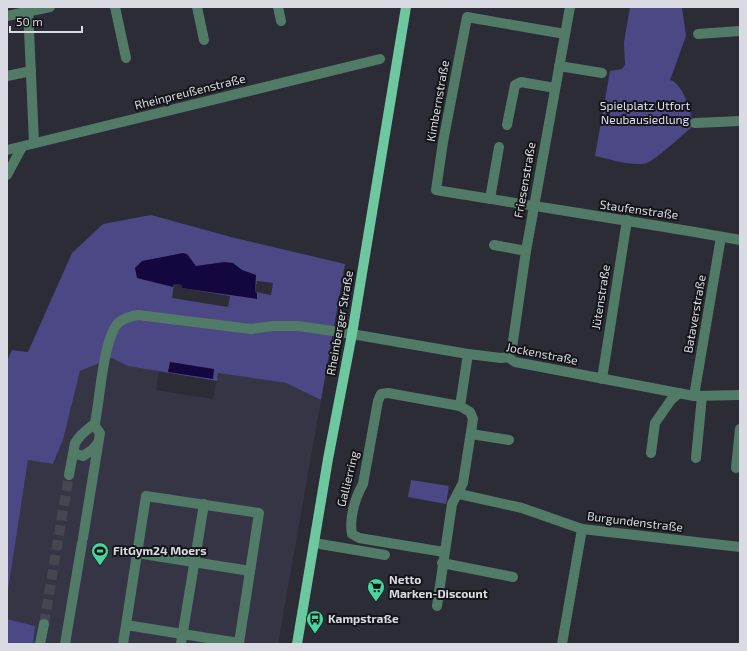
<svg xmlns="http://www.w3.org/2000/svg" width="747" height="651" font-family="'Exo 2',sans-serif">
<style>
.built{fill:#353546}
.green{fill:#4c4886;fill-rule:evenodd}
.water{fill:#14063f}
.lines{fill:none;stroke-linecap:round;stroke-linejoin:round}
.minor-tunnel{stroke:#454650;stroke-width:10;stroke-dasharray:10 5;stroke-linecap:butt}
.minor{stroke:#517a67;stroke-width:10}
.major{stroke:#6dc8a0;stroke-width:10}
.labels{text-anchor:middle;stroke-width:4;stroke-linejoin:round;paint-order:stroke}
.street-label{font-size:12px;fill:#dadbe2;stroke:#141519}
.park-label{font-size:12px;fill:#dedff5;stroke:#141519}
.poi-label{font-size:12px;font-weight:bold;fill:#dadbe2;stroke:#141519;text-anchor:start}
</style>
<rect width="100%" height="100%" fill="#2b2c36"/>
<path class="built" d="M 112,358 L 129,366 L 159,371 L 156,390 L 213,399 L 218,373 L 286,383 L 321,400 L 278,644 L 33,644 L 35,626 L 7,619 L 7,597 L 28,460 L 54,464 L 63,440 L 80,371 Z"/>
<g class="green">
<path d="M 630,7 L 682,7 L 686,36 L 670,80 C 683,83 692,113 693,126 C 686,132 654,161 647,163 C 634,167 609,159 595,156 L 610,71 L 622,69 L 625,65 L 624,42 Z"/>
<path d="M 151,215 L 231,237 L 345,264 L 321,400 L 286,383 L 218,373 L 217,381 L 128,366 L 112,358 L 80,371 L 63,440 L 53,464 L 28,460 L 7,597 L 7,361 L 12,350 L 28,352 L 72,253 L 103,224 ZM 257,281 L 273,283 L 271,295 L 255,292 ZM 174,284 L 182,285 L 182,288 L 230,296 L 228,307 L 172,298 Z"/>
<path d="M 411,480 L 449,486 L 446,504 L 408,497 Z"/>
<path d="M 7,619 L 35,626 L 33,644 L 7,644 Z"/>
</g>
<g class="water">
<path d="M 183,253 L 187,254 L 196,266 L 224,262 L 233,263 L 242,270 L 256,275 L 255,292 L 257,293 L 257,299 L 182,288 L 182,285 L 174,284 L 173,287 L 137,278 L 135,268 L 142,261 Z"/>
<path d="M 170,362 L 214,369 L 213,379 L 168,372 Z"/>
</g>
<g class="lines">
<path class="minor-tunnel" d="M 44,624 L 69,475"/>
<g class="minor">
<path d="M 28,7 L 34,143"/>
<path d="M 115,7 L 126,58"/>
<path d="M 197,7 L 204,40"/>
<path d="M 278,7 L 281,21"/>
<path d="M 7,16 L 50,7"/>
<path d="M 565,34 L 467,17 L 443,142 L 436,190 C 538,207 639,222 740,240"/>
<path d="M 698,34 L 740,31"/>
<path d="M 559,66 L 602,73"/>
<path d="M 7,76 L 31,71"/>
<path d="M 695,123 L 740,121"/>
<path d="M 507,125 L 515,85 L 521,82 L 555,88"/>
<path d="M 7,150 L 380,59"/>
<path d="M 7,175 L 22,147"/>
<path d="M 490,199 L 499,147"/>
<path d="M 494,245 L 526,251"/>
<path d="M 508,357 L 512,348 L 526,251 L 570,7"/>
<path d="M 602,379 L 627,220"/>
<path d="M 694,396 L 721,237"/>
<path d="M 460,406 L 468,354"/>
<path d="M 471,434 L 509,440"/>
<path d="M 74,451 L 76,454 L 83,456 L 92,450 L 98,443"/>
<path d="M 651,453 L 655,423 L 671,400 L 679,393"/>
<path d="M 696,458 L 702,396"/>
<path d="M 736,468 L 740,429"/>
<path d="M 69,475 L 75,443 L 81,435 L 95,423 C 100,399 103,340 118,323 C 124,318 131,316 138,315 L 251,329 L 273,326 L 298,326 L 340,332 L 468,354 L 501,358 L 508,357 L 515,362 L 694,396 L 740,395"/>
<path d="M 459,494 L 522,508 L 582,529 L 740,547"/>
<path d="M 83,538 L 100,433 L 94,425"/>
<path d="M 314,543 L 385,555"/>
<path d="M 137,553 L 250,571"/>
<path d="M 442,563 L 513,577"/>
<path d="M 437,606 L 452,504 L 463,483 L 473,419 L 470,412 L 460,406 L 388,393 L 381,394 L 378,401 L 363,484 C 355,498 349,518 352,534 L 359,538 L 444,552"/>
<path d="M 40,644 L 44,624"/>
<path d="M 65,644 L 82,543"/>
<path d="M 123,644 L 146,496 L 259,513 L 239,643 L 126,625"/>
<path d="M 181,644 L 204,504"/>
<path d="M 562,644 L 582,529"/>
</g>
<path class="major" d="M 297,644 L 328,459 L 352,334 L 406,7"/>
</g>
<defs>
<g id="stadium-pin" transform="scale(0.9)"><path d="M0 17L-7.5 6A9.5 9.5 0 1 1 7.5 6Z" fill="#47d49e" stroke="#141519"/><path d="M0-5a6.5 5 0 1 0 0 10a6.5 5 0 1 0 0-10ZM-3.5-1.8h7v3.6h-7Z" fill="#111"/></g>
<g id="supermarket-pin" transform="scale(0.9)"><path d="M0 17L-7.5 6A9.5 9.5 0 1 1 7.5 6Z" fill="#47d49e" stroke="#141519"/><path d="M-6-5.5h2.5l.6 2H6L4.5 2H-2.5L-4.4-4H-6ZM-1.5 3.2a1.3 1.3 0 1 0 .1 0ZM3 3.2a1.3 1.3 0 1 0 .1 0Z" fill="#111"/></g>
<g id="bus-pin" transform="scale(0.9)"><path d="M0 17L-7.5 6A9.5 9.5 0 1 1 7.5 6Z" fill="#47d49e" stroke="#141519"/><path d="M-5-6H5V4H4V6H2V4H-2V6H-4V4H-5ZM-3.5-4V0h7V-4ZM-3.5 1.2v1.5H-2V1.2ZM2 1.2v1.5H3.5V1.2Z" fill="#111"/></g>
</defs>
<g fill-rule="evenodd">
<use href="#stadium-pin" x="100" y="551"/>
<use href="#supermarket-pin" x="376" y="587"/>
<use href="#bus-pin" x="315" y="619"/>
</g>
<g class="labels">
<g class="street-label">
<text transform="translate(190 92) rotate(-14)" y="4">Rheinpreußenstraße</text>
<text transform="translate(438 101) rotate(-80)" y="4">Kimbernstraße</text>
<text transform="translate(525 180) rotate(-80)" y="4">Friesenstraße</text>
<text transform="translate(639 210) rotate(8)" y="4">Staufenstraße</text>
<text transform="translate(601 297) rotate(-81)" y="4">Jütenstraße</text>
<text transform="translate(695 314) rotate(-80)" y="4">Bataverstraße</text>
<text transform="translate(340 323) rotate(-80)" y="4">Rheinberger Straße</text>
<text transform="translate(542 354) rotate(11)" y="4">Jockenstraße</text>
<text transform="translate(348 479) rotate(-76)" y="4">Gallierring</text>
<text transform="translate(635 522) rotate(7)" y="4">Burgundenstraße</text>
</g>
<g class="park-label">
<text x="645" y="110">Spielplatz Utfort<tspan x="645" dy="14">Neubausiedlung</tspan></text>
</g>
<g class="poi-label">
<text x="113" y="555">FitGym24 Moers</text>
<text x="389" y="584">Netto<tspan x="389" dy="14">Marken-Discount</tspan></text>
<text x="328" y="623">Kampstraße</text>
</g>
</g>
<rect width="747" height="651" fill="none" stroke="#dadbe2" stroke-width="16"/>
<path d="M10 26v6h72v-6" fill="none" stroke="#dadbe2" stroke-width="2"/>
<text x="16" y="26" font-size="12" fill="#dadbe2" stroke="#141519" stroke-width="3" paint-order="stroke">50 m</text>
</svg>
